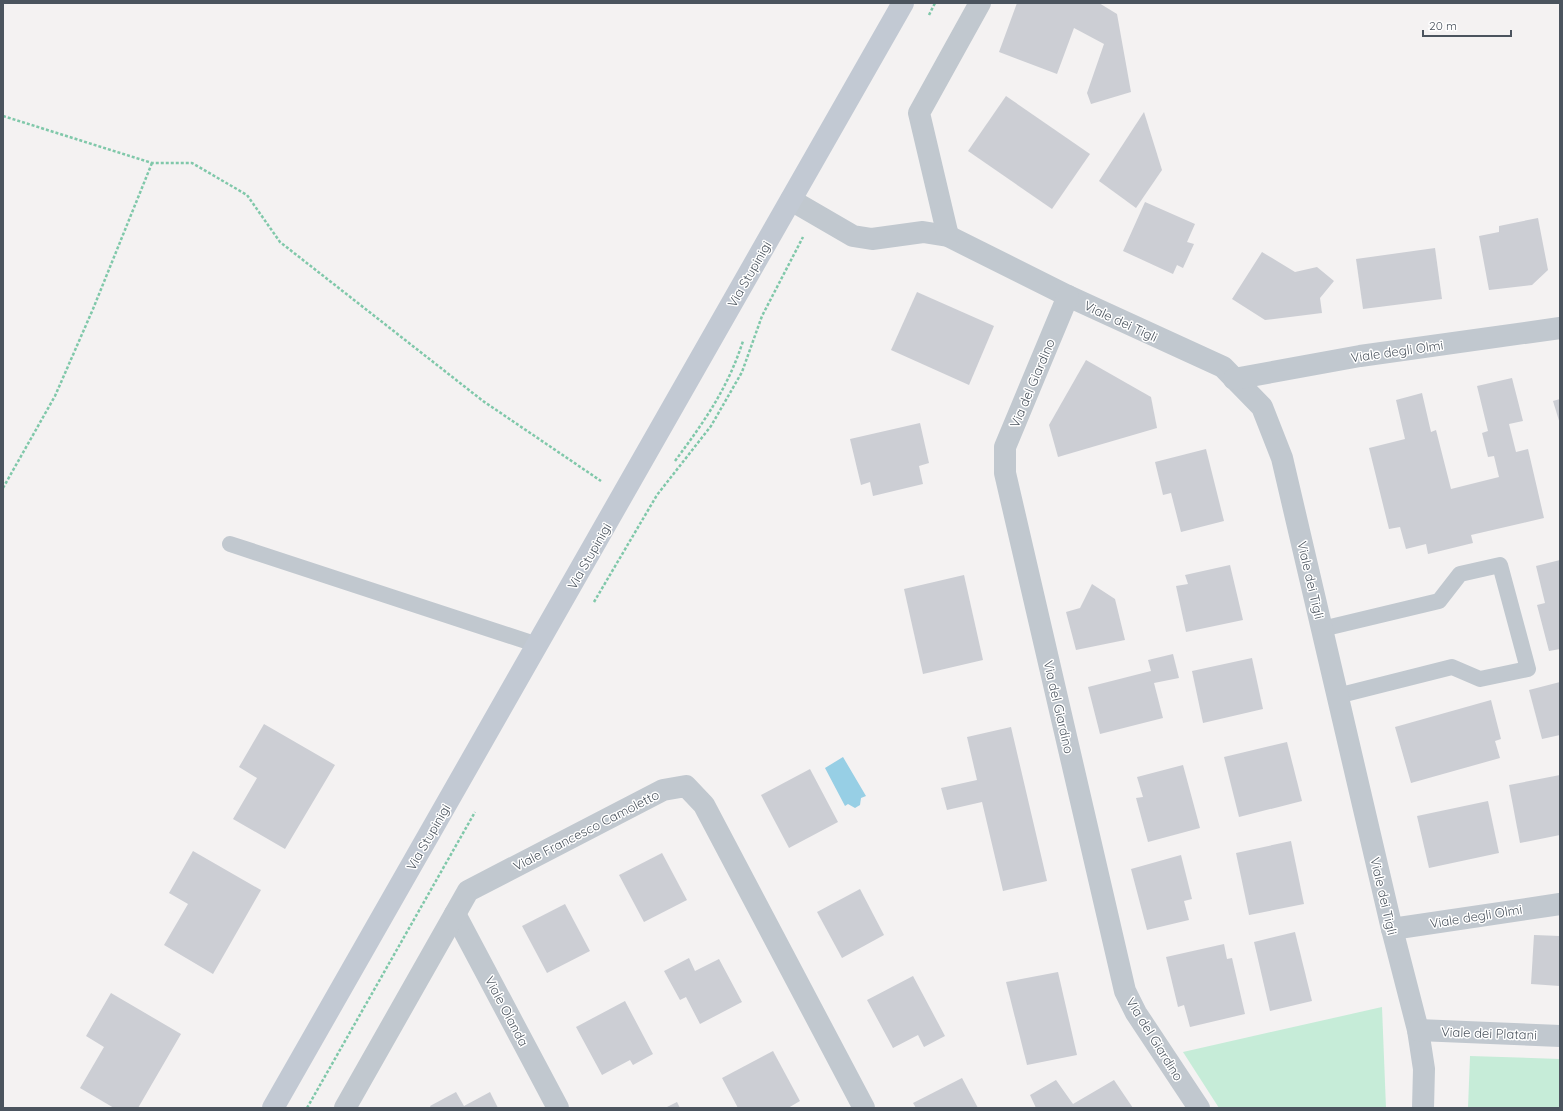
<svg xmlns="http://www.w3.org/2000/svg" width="1563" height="1111" font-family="Quicksand,sans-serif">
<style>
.green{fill:#c6ecd8}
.water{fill:#97cfe5}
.building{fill:#ccced4}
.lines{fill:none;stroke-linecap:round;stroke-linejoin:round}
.path{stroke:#80c8aa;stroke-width:2.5;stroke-dasharray:3 2;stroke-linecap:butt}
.lane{stroke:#c1c8cf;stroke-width:16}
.street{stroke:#c1c8cf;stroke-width:22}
.secondary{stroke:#c2c9d3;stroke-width:22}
.labels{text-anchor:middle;stroke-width:3;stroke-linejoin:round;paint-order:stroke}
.street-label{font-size:13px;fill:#4b545e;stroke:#fff}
</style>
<rect width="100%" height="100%" fill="#f4f2f2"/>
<g class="green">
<path d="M 1382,1007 L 1386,1108 L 1219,1108 L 1183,1052 Z"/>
<path d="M 1470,1056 L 1560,1059 L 1560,1108 L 1468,1108 Z"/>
</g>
<path class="water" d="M 843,757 L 866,796 L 861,798 L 860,805 L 855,808 L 848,804 L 845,806 L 825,768 Z"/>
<g class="building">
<path d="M 1017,3 L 1099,3 L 1117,14 L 1131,92 L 1091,104 L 1087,93 L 1104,44 L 1074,28 L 1057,74 L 999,52 Z"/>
<path d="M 1006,96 L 1090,154 L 1052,209 L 968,151 Z"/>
<path d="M 1144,112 L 1162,170 L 1136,208 L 1099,181 Z"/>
<path d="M 1145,202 L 1195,224 L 1187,242 L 1194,244 L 1183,268 L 1177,265 L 1173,274 L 1123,251 Z"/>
<path d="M 1538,218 L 1548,270 L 1532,285 L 1489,290 L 1479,236 L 1499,232 L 1499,226 Z"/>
<path d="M 1435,248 L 1442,299 L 1363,309 L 1356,259 Z"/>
<path d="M 1262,252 L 1295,272 L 1317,267 L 1334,281 L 1320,298 L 1322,313 L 1265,320 L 1232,299 Z"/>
<path d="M 917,292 L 994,326 L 969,385 L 891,350 Z"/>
<path d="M 1086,360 L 1151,397 L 1157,428 L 1058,457 L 1049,425 Z"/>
<path d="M 1512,378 L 1523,421 L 1509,424 L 1516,452 L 1528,449 L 1544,518 L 1471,535 L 1473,543 L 1428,554 L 1426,544 L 1406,549 L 1400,527 L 1389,529 L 1369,448 L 1405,439 L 1396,400 L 1422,393 L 1431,432 L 1436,430 L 1451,489 L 1499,477 L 1494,456 L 1488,457 L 1482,433 L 1488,431 L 1477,386 Z"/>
<path d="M 1560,399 L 1560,424 L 1553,401 Z"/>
<path d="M 920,423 L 929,463 L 919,466 L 923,484 L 873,496 L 870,482 L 861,485 L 850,439 Z"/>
<path d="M 1206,449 L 1224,521 L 1181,532 L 1171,493 L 1163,495 L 1155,462 Z"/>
<path d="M 1560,560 L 1560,649 L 1549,651 L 1537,605 L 1545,603 L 1536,566 Z"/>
<path d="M 1230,565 L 1243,620 L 1186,632 L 1176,586 L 1188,584 L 1185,575 Z"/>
<path d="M 964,575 L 983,660 L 923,674 L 904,589 Z"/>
<path d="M 1092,584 L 1115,599 L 1125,640 L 1076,650 L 1066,612 L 1080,608 Z"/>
<path d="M 1173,654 L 1179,678 L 1154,683 L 1163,718 L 1100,734 L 1088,687 L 1151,671 L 1148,660 Z"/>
<path d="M 1252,658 L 1263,709 L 1203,723 L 1192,671 Z"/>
<path d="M 1560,682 L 1560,735 L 1542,739 L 1529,690 Z"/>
<path d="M 1491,700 L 1501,739 L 1495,741 L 1500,758 L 1411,783 L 1395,727 Z"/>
<path d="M 264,724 L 335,765 L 285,849 L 233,819 L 257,778 L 239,767 Z"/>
<path d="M 1011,727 L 1047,881 L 1003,891 L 982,802 L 947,810 L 941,788 L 977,780 L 967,737 Z"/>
<path d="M 1287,742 L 1302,801 L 1239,817 L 1224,757 Z"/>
<path d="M 1183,765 L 1200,828 L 1148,842 L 1136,798 L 1143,797 L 1137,777 Z"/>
<path d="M 810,769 L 838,822 L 789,848 L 761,795 Z"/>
<path d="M 1560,775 L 1560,835 L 1520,843 L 1509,785 Z"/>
<path d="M 1488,801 L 1499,853 L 1429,868 L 1417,816 Z"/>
<path d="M 1291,841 L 1304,904 L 1249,915 L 1236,853 Z"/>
<path d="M 193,851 L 261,890 L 213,974 L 164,945 L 188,904 L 169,893 Z"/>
<path d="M 662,853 L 687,900 L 644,922 L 619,875 Z"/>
<path d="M 1181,855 L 1192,899 L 1184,901 L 1189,920 L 1147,930 L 1131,869 Z"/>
<path d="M 860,889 L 884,935 L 842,958 L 817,912 Z"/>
<path d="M 565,904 L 590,951 L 547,973 L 522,926 Z"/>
<path d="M 1295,932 L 1312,1001 L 1270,1011 L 1254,942 Z"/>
<path d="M 1534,935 L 1560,936 L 1560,986 L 1531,984 Z"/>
<path d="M 1224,944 L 1227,959 L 1232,958 L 1245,1014 L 1190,1027 L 1184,1005 L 1178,1007 L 1166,957 Z"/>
<path d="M 689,958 L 695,971 L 719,959 L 742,1002 L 700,1024 L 686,997 L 680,1000 L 664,971 Z"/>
<path d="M 1058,972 L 1077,1055 L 1027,1065 L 1006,982 Z"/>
<path d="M 913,976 L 945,1036 L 924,1047 L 918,1035 L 893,1048 L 867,1000 Z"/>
<path d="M 111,993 L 181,1034 L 138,1108 L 114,1108 L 80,1088 L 104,1047 L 86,1036 Z"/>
<path d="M 625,1001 L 653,1054 L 633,1065 L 630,1060 L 602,1075 L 576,1027 Z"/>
<path d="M 773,1051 L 800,1101 L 788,1108 L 738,1108 L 722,1078 Z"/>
<path d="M 962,1078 L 978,1108 L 916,1108 L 913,1103 Z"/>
<path d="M 1056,1080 L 1073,1104 L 1114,1080 L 1133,1108 L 1036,1108 L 1030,1095 Z"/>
<path d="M 456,1092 L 464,1106 L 490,1092 L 498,1108 L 431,1108 L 430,1106 Z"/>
<path d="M 677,1102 L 680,1108 L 665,1108 Z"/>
</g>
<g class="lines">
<g class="path">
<path d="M 929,15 L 935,3"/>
<path d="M 3,116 L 152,163 L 192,163 L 247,195 L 280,242 L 483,401 L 601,481"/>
<path d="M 675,461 C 704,422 728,388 743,341"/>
<path d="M 3,488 L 55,396 L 93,309 L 152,163"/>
<path d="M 594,602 L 657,495 L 711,426 L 742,372 L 762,316 L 803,237"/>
<path d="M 307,1108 L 475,812"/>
</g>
<g class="lane">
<path d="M 230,544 L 538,645"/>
<path d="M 1322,629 L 1439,601 L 1460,574 L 1500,565 L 1528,669 L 1480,679 L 1452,667 L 1337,696"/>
</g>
<g class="street">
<path d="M 791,200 L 853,236 L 872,239 L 923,232 L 948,236 L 1068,296 L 1223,367 L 1262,407 L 1282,458 L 1392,929 L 1418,1030 L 1424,1069 L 1423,1108"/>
<path d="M 948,236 L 919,113 L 980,3"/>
<path d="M 1068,296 L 1005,447 L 1005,473 L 1125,991 L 1136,1013 L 1199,1108"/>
<path d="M 1234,379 L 1360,356 L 1560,328"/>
<path d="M 455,914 L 558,1108"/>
<path d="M 1392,929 L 1560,904"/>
<path d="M 1418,1030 L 1560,1036"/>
<path d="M 345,1108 L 468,891 L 663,790 L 686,786 L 704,805 L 864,1108"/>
</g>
<path class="secondary" d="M 273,1108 L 903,3"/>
</g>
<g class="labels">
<g class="street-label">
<text transform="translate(749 274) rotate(-60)" y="5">Via Stupinigi</text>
<text transform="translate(1121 321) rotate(25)" y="5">Viale dei Tigli</text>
<text transform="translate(1397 351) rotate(-8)" y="5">Viale degli Olmi</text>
<text transform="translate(1032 383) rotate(-67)" y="5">Via del Giardino</text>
<text transform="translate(589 556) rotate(-60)" y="5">Via Stupinigi</text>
<text transform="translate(1311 580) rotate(77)" y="5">Viale dei Tigli</text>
<text transform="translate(1059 707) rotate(77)" y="5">Via del Giardino</text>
<text transform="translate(586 830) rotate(-27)" y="5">Viale Francesco Camoletto</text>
<text transform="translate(428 837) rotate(-60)" y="5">Via Stupinigi</text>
<text transform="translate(1384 896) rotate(77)" y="5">Viale dei Tigli</text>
<text transform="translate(1476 916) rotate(-9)" y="5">Viale degli Olmi</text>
<text transform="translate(507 1011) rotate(62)" y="5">Viale Olanda</text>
<text transform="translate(1489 1033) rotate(2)" y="5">Viale dei Platani</text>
<text transform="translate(1155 1039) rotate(58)" y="5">Via del Giardino</text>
</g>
</g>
<rect width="1563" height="1111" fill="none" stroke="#4b545e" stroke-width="8"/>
<path d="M1423 30v6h88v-6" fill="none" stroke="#4b545e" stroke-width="2"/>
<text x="1429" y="30" font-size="12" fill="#4b545e" stroke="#ffffff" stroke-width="3" paint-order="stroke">20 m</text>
</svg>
